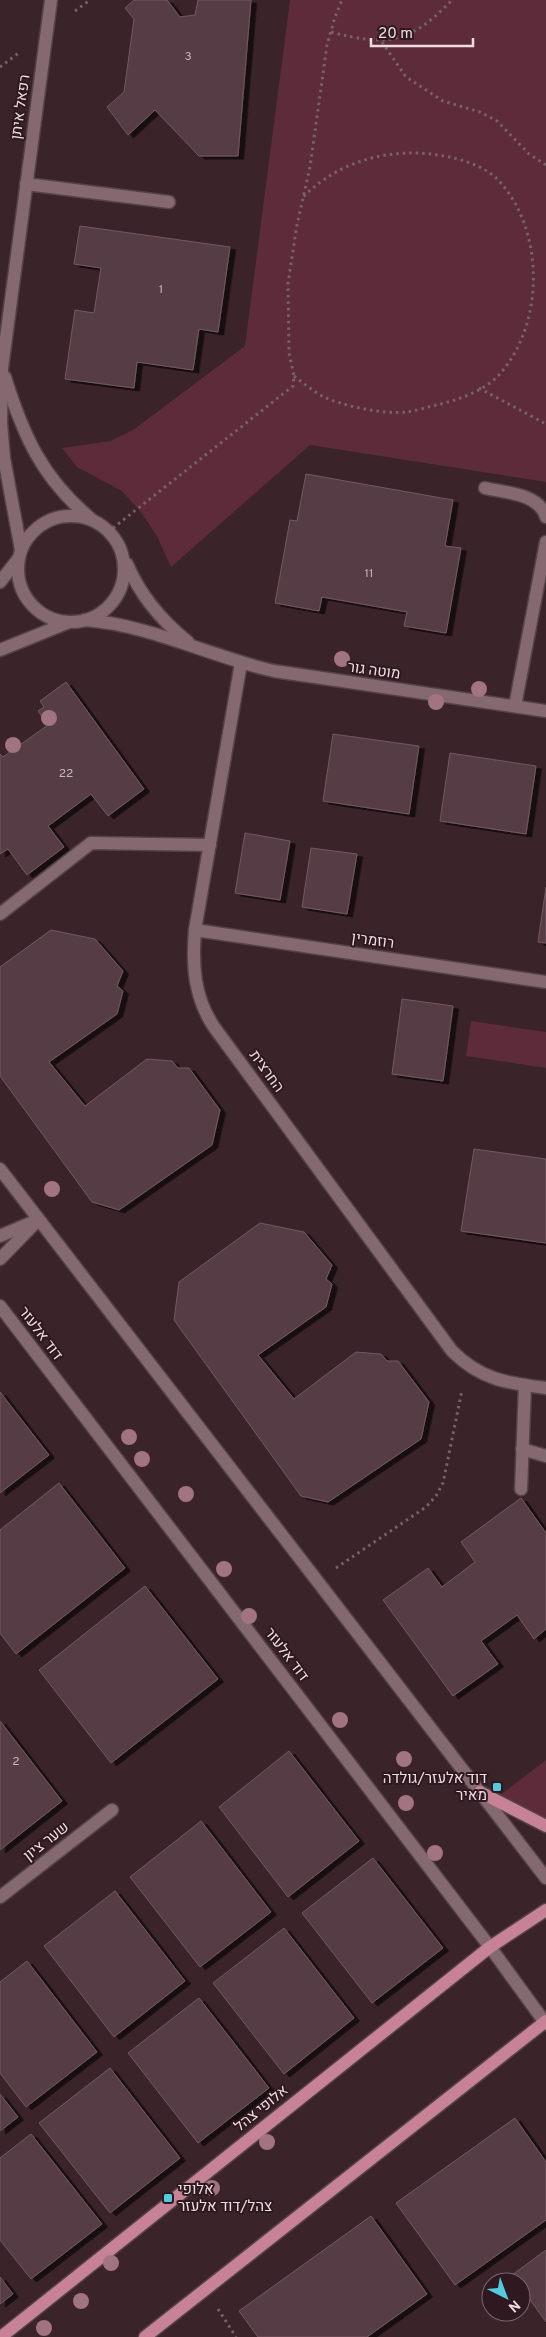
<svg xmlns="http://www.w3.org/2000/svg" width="546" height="2337" font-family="Overpass,Heebo,sans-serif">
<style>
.green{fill:#5e2b3b}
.building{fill:#573d44;stroke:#745960;filter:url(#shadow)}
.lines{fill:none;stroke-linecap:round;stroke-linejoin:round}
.minor-casing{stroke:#554248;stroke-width:15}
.major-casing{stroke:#554248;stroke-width:15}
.path{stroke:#766267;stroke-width:3;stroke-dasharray:2.5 4;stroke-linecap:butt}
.minor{stroke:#856970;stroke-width:12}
.major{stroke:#c78296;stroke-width:12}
.tree{fill:#a17480}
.poi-dot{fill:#55cadf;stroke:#2f1920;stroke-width:2}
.labels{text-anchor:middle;stroke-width:4;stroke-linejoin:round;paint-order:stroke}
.number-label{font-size:12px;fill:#c8b5ba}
.street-label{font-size:15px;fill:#eddde1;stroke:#2f1920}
.poi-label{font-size:15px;fill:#eddde1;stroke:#2f1920;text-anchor:end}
</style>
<defs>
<filter id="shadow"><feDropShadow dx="5.5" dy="3" stdDeviation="0" flood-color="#0009"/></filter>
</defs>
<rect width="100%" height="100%" fill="#3a2329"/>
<g class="green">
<path d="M 290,0 L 546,0 L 546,482 L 310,445 L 171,567 L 157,536 L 140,511 L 122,491 L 77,467 L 62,448 L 110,441 L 133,430 L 245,346 Z"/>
<path d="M 471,1021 L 546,1032 L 546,1068 L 466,1056 Z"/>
<path d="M 546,1760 L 546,1819 L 499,1796 Z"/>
</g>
<g class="building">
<path d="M 134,0 L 167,0 L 180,17 L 195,15 L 198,0 L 251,0 L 238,156 L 199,156 L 155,110 L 128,135 L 107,107 L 124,92 L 134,19 L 125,8 Z"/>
<path d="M 80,226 L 230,247 L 218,332 L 199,329 L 193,370 L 137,362 L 134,388 L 65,379 L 75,310 L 94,313 L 101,268 L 74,264 Z"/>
<path d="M 306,474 L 453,500 L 445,546 L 461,548 L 446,633 L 404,626 L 407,612 L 322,597 L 319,611 L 275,603 L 290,520 L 297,521 Z"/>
<path d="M 66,682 L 144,789 L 108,816 L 91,794 L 48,826 L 64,847 L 27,875 L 8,849 L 0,854 L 0,754 L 3,757 L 48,725 L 38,711 L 44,707 L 40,701 Z"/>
<path d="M 333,734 L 419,746 L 409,814 L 323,801 Z"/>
<path d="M 450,753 L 536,766 L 526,834 L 440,821 Z"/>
<path d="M 245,833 L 290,841 L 280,900 L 235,893 Z"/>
<path d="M 311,848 L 357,854 L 347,914 L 302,907 Z"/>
<path d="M 546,887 L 546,943 L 538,942 Z"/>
<path d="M 51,930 L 95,939 L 123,971 L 117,986 L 123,991 L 117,1014 L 49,1062 L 85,1106 L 147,1059 L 172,1061 L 178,1068 L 189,1068 L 220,1110 L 212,1145 L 119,1210 L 92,1202 L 0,1076 L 0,967 Z"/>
<path d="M 402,999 L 453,1006 L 443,1081 L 392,1074 Z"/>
<path d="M 474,1149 L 546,1159 L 546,1243 L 461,1231 Z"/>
<path d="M 260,1223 L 304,1232 L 332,1265 L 326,1279 L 332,1284 L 326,1307 L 258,1355 L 294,1399 L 356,1352 L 381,1354 L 387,1361 L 398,1361 L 429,1402 L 421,1439 L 328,1502 L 301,1496 L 174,1320 L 179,1282 Z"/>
<path d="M 0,1392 L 49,1455 L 0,1493 Z"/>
<path d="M 59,1483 L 125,1568 L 16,1654 L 0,1633 L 0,1530 Z"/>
<path d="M 521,1498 L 546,1533 L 546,1629 L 534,1639 L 517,1615 L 481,1641 L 498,1664 L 453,1696 L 383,1600 L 428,1568 L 442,1587 L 475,1562 L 461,1542 Z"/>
<path d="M 145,1586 L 218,1679 L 111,1763 L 39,1670 Z"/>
<path d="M 0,1721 L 62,1801 L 0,1850 Z"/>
<path d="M 289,1751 L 359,1841 L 288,1897 L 219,1807 Z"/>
<path d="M 201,1821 L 271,1912 L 200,1967 L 130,1877 Z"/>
<path d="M 373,1858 L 443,1948 L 372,2003 L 302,1913 Z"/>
<path d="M 115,1891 L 185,1981 L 114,2037 L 44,1946 Z"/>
<path d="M 284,1928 L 354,2018 L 284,2074 L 213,1983 Z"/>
<path d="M 27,1961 L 97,2052 L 26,2107 L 0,2073 L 0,1982 Z"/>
<path d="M 199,1998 L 269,2088 L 198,2143 L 128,2053 Z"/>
<path d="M 110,2068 L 180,2158 L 110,2213 L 39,2123 Z"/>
<path d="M 0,2094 L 18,2117 L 0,2131 Z"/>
<path d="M 515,2118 L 546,2162 L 546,2220 L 455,2285 L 396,2203 Z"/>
<path d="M 31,2134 L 102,2224 L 31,2279 L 0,2240 L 0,2158 Z"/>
<path d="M 371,2216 L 427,2294 L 367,2337 L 258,2337 L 239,2311 Z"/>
<path d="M 546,2250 L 546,2322 L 521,2287 L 521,2282 L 517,2282 L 512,2275 Z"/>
<path d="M 0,2277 L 13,2294 L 0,2304 Z"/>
</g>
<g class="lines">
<g class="minor-casing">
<g id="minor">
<path d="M 26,184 L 169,202"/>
<path d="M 5,377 C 23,435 42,478 90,518"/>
<path d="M 485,488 C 505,493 539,493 546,517"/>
<circle cx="71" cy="569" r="53"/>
<path d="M 21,550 L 4,458 L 1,423 L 2,368 L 51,0"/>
<path d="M 127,564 C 140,595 162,621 188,642"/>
<path d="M 0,582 L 19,558"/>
<path d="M 85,620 C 151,625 211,657 274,671 L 546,711"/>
<path d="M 0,650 L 67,623"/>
<path d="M 241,663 L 195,930 C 192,965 194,997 214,1027 L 452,1351 C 481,1380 507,1383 546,1388"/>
<path d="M 515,706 L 546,542"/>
<path d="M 0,914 L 91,843 L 210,845"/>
<path d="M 195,930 L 546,982"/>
<path d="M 0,1169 L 546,1878"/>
<path d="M 0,1236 L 33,1222"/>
<path d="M 0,1259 L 38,1220"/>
<path d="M 0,1306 L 490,1947 L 546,2024"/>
<path d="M 522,1449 L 546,1456"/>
<path d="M 521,1489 L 525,1385"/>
<path d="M 0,1897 L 112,1810"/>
</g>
</g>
<g class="major-casing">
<g id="major">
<path d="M 480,1792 L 546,1826"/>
<path d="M 1,2337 L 490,1947 L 546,1910"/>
<path d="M 145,2337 L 546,2021"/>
</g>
</g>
<g class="path">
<path d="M 75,11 L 90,0"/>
<path d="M 331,32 C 387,47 411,43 452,0"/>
<path d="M 382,42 L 406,77 L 443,101 L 480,112 L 497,121 L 529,154 L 546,165"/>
<path d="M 0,67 L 20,52"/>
<path d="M 294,376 C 303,383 312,390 322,396 C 342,406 385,415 407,412 C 415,411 424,408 432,406 C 455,401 480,393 497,377 C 546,326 546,225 494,176 C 476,162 453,157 431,154 C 383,149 337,163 303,197"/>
<path d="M 479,388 L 546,424"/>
<path d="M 113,528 L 293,386 L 294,376 L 289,353 L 288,283 L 297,225 L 310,167 L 327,45 L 335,17 L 342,0"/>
<path d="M 336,1568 L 426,1507 L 436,1496 L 443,1483 L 462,1390"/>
<path d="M 218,2309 L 236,2337"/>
</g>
<use href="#minor" class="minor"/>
<use href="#major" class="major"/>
</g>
<g class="tree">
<circle cx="342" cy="659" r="8"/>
<circle cx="479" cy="689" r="8"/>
<circle cx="436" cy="702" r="8"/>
<circle cx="49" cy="718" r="8"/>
<circle cx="13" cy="745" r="8"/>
<circle cx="52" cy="1189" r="8"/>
<circle cx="129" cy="1437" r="8"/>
<circle cx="142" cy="1459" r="8"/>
<circle cx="186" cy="1494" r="8"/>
<circle cx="224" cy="1569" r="8"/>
<circle cx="249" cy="1616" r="8"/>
<circle cx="340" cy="1720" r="8"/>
<circle cx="404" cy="1759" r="8"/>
<circle cx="406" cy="1803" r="8"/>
<circle cx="435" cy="1853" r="8"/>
<circle cx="267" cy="2142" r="8"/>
<circle cx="212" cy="2188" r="8"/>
<circle cx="111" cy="2263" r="8"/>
<circle cx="81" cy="2301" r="8"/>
<circle cx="44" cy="2328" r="8"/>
</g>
<g class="poi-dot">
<rect x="492" y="1782" width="10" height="10" rx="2.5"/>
<rect x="163" y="2193" width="10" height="10" rx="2.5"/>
</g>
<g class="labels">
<g class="number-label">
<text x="188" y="60">3</text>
<text x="161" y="293">1</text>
<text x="369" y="577">11</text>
<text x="66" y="777">22</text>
<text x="16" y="1765">2</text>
</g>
<g class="street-label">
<text transform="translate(20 107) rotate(-82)" y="5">רפאל איתן</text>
<text transform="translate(374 670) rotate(8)" y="5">מוטה גור</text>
<text transform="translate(373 940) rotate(8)" y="5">רוזמרין</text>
<text transform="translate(267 1071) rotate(54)" y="5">החרצית</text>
<text transform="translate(41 1333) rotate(53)" y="5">דוד אלעזר</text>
<text transform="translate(287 1654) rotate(53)" y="5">דוד אלעזר</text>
<text transform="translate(46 1841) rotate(-38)" y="5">שער ציון</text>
<text transform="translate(261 2108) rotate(-39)" y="5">אלופי צהל</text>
</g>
<g class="poi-label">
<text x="487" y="1783">דוד אלעזר/גולדה<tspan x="487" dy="17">מאיר</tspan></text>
<text x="178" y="2194" text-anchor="start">אלופי<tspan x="178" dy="17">צהל/דוד אלעזר</tspan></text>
</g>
</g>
<g transform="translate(506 2297) rotate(138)"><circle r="24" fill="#2f1920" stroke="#7b676d"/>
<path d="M0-4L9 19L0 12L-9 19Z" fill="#55cadf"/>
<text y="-8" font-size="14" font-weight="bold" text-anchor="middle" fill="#eddde1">N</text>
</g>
<path d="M371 38v8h102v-8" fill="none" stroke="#eddde1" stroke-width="2.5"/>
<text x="378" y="38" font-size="15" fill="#eddde1" stroke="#2f1920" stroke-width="4" paint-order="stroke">20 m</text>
</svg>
